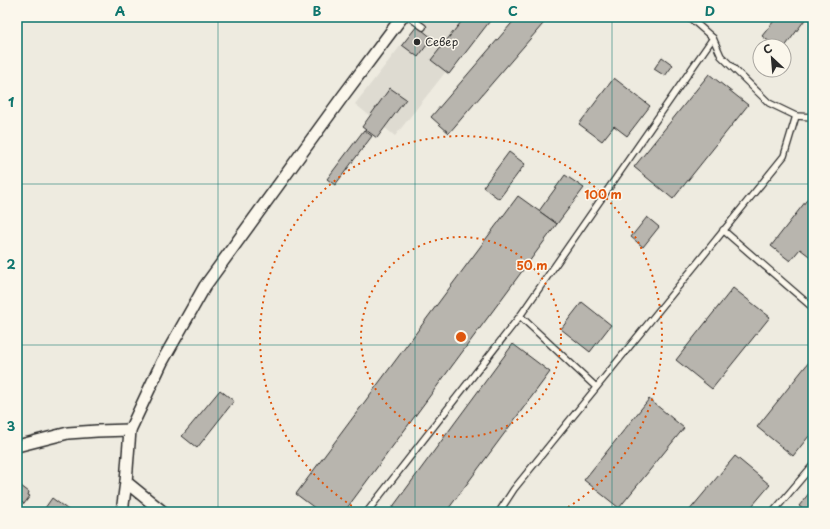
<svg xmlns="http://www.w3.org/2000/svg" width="830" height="529" font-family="'Playpen Sans',sans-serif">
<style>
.built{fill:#dedbd1}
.building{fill:#b8b5ae;stroke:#2b2b2b}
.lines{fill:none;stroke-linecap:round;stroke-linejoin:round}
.service-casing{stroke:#2b2b2b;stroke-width:8}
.minor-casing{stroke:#2b2b2b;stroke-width:14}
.service{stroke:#fbf7ec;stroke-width:5.5}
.minor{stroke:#fbf7ec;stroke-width:11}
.grid{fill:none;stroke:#0f766e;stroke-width:1;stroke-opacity:0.55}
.ring{fill:none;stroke:#df570e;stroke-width:2;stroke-dasharray:2 4}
.poi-dot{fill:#2b2b2b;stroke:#fbf7ec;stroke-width:1.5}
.labels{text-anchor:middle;stroke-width:3;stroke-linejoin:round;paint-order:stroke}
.poi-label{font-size:11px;fill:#2b2b2b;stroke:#fbf7ec;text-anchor:start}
.centre{fill:#df570e;stroke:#fbf7ec;stroke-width:2}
.ring-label{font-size:12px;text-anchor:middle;font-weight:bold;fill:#df570e;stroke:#fbf7ec;stroke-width:3;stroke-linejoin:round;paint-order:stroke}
.neatline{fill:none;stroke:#0f766e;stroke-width:1.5}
.grid-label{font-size:13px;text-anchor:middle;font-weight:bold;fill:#0f766e}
</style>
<rect width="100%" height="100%" fill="#eeebe0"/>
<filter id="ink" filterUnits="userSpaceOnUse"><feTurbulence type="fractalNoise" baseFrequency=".025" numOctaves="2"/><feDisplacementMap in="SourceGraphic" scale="8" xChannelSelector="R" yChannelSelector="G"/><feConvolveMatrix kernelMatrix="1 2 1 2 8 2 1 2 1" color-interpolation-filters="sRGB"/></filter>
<g filter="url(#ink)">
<path class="built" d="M 423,17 L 489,17 L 395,136 L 355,104 Z"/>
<g class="building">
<path d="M 465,17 L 493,17 L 449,74 L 431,60 Z"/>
<path d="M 517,17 L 549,17 L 449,133 L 431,117 Z"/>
<path d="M 595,17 L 608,17 L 603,23 Z"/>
<path d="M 777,17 L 807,17 L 784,48 L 784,46 L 775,46 L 762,36 Z"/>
<path d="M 417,26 L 432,38 L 418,57 L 402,45 Z"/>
<path d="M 662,57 L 673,65 L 665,76 L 654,69 Z"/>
<path d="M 709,74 L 748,105 L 673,199 L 634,167 Z"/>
<path d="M 614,78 L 650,106 L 627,136 L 614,126 L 602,141 L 579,124 Z"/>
<path d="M 390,88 L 406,99 L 377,138 L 362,127 Z"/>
<path d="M 364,130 L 372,136 L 335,185 L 327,179 Z"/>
<path d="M 509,152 L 525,164 L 499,199 L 483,187 Z"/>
<path d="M 565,175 L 584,188 L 557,224 L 539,211 Z"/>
<path d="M 813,192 L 813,259 L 800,249 L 790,261 L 771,246 Z"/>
<path d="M 518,196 L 557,224 L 344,512 L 320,512 L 296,494 Z"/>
<path d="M 647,217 L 659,227 L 643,247 L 631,237 Z"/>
<path d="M 733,288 L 770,317 L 712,389 L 676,360 Z"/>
<path d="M 582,302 L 611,325 L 590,352 L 561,329 Z"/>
<path d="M 513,344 L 550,372 L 446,512 L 389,512 Z"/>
<path d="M 813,357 L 813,431 L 793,456 L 757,427 Z"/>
<path d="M 220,390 L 234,401 L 197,448 L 182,436 Z"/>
<path d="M 649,399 L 684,428 L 619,508 L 584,480 Z"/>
<path d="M 735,456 L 770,485 L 747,512 L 688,512 Z"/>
<path d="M 17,483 L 29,492 L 28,495 L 30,496 L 24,504 L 22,502 L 20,505 L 17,503 Z"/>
<path d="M 813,488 L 813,512 L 807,512 L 799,506 Z"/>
<path d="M 52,498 L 71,512 L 49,512 L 45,508 Z"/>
</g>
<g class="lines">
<g class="service-casing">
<g id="service">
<path d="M 409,17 L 423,27"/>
<path d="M 689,17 L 713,38 L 721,56 L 769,103 L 796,116 L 813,117"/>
<path d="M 723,230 L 813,308"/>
<path d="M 520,316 L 596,387"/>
<path d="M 367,512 L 520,316 L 713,38"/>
<path d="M 499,512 L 514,489 L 784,156 L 796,116"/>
<path d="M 773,512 L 813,465"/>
</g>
</g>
<g class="minor-casing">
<g id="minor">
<path d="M 17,446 L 68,433 L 97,431 L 130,430"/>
<path d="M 126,482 L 163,512"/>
<path d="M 122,512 L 126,482 L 130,430 L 162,362 L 205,286 L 343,96 L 402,17"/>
</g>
</g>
<use href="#service" class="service"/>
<use href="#minor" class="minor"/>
</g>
</g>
<path class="grid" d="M 218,17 L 218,512M 415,17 L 415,512M 612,17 L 612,512M 17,184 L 813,184M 17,345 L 813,345"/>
<g class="ring">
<circle cx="461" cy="337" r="100"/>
<path d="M362 512A201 201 0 1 1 560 512"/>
</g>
<circle class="poi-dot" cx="417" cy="42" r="4"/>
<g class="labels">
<g class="poi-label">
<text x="425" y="46">Север</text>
</g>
</g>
<circle cx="461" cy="337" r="6" class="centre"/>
<g class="ring-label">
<text x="603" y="199">100 m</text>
<text x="532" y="270">50 m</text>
</g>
<rect width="830" height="529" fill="none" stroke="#fbf7ec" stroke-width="44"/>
<g transform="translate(772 58) rotate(334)"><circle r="19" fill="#fbf7ec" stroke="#a8a59f"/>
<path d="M0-3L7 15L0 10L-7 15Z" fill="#2b2b2b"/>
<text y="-6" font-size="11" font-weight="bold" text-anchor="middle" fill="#2b2b2b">С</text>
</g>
<rect x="22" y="22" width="786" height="485" class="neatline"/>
<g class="grid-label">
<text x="120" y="16">A</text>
<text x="317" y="16">B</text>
<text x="513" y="16">C</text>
<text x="710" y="16">D</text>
<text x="11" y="107">1</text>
<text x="11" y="269">2</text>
<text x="11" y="431">3</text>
</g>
</svg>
